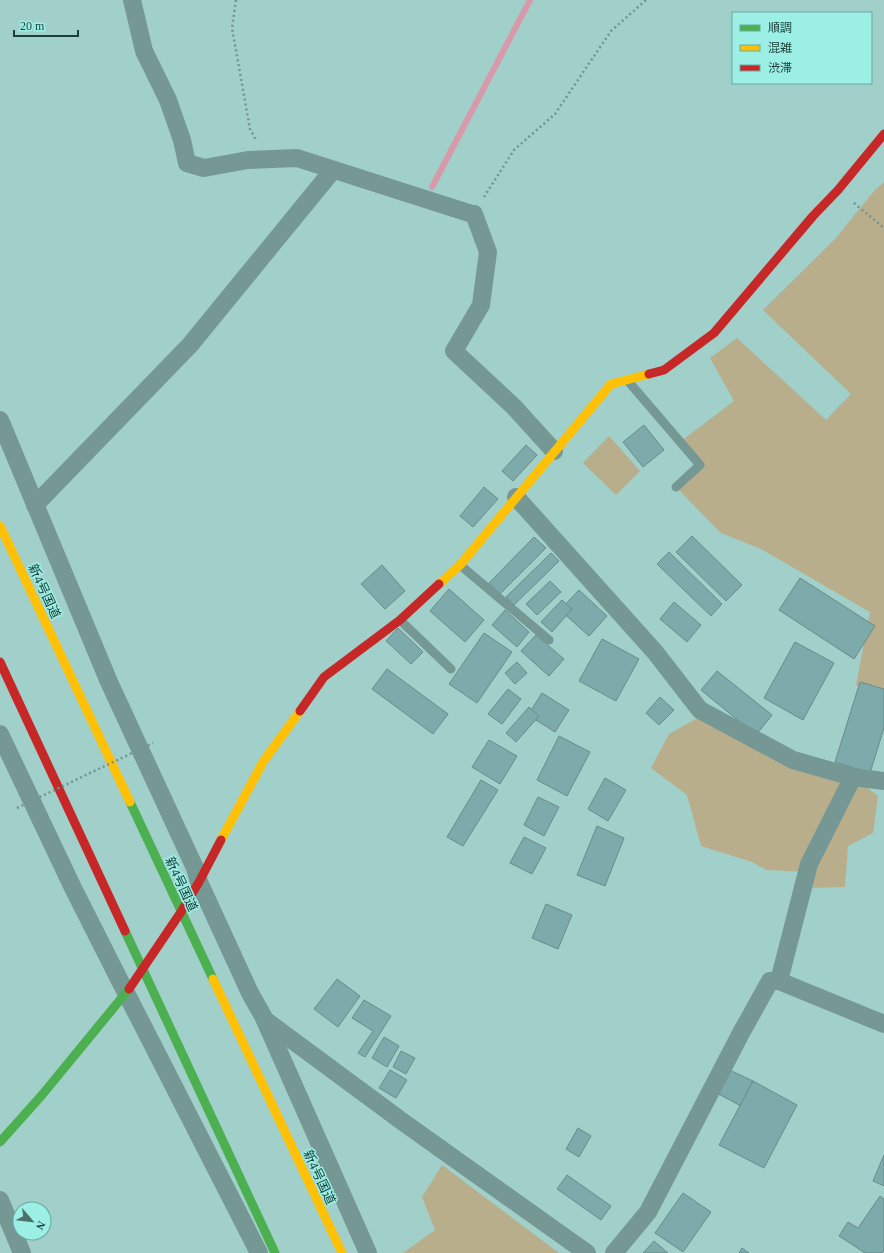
<svg xmlns="http://www.w3.org/2000/svg" width="884" height="1253" font-family="'Times New Roman','Noto Sans JP',serif">
<style>
.green{fill:#b9ae8b}
.lines{fill:none;stroke-linecap:round;stroke-linejoin:round}
.stream{stroke:#d89aaa;stroke-width:6}
.building{fill:#7daaaa;stroke:#6a8b8a}
.path{stroke:#749490;stroke-width:2.5;stroke-dasharray:2 3;stroke-linecap:butt}
.lane{stroke:#759894;stroke-width:9}
.street{stroke:#759894;stroke-width:18}
.fast{stroke:#4caf50;stroke-width:9}
.slow{stroke:#ffc107;stroke-width:9}
.jam{stroke:#c62828;stroke-width:9}
.path-bridge{stroke:#749490;stroke-width:2.5;stroke-dasharray:2 3;stroke-linecap:butt}
.labels{text-anchor:middle;stroke-width:3;stroke-linejoin:round;paint-order:stroke}
.street-label{font-size:13px;fill:#1c3f3b;stroke:#9befe5}
</style>
<rect width="100%" height="100%" fill="#a1cfc9"/>
<g class="green">
<path d="M 884,182 L 884,697 L 856,685 L 870,612 L 761,549 L 721,533 L 676,487 L 700,465 L 680,442 L 734,401 L 710,358 L 737,338 L 826,420 L 851,394 L 763,310 L 835,239 L 874,191 Z"/>
<path d="M 609,436 L 640,471 L 616,495 L 583,463 Z"/>
<path d="M 706,713 L 853,777 L 878,796 L 873,833 L 848,846 L 845,887 L 810,888 L 806,872 L 766,870 L 752,862 L 701,846 L 687,795 L 651,768 L 669,734 Z"/>
<path d="M 442,1165 L 559,1253 L 403,1253 L 435,1230 L 422,1197 Z"/>
</g>
<g class="lines">
<path class="stream" d="M 432,187 L 530,0"/>
</g>
<g class="building">
<path d="M 644,425 L 664,450 L 643,467 L 623,442 Z"/>
<path d="M 526,445 L 537,455 L 513,481 L 502,471 Z"/>
<path d="M 484,487 L 498,499 L 473,527 L 460,516 Z"/>
<path d="M 692,536 L 742,585 L 726,601 L 676,552 Z"/>
<path d="M 534,537 L 546,548 L 500,594 L 489,583 Z"/>
<path d="M 669,552 L 722,604 L 711,616 L 657,564 Z"/>
<path d="M 551,553 L 559,561 L 514,605 L 506,597 Z"/>
<path d="M 382,565 L 405,591 L 385,609 L 361,584 Z"/>
<path d="M 800,578 L 875,626 L 854,659 L 779,610 Z"/>
<path d="M 550,581 L 561,592 L 537,615 L 526,604 Z"/>
<path d="M 449,589 L 484,620 L 465,642 L 430,611 Z"/>
<path d="M 579,590 L 607,616 L 589,636 L 560,610 Z"/>
<path d="M 562,600 L 572,609 L 552,632 L 541,622 Z"/>
<path d="M 674,602 L 701,625 L 687,642 L 660,619 Z"/>
<path d="M 505,610 L 529,632 L 517,647 L 492,625 Z"/>
<path d="M 398,628 L 423,652 L 411,664 L 386,641 Z"/>
<path d="M 484,633 L 512,652 L 477,703 L 449,684 Z"/>
<path d="M 536,635 L 564,659 L 549,676 L 521,651 Z"/>
<path d="M 602,639 L 639,659 L 616,701 L 579,681 Z"/>
<path d="M 795,642 L 834,663 L 803,720 L 764,698 Z"/>
<path d="M 517,662 L 527,673 L 515,684 L 505,673 Z"/>
<path d="M 387,669 L 448,714 L 433,734 L 372,689 Z"/>
<path d="M 717,671 L 772,715 L 756,735 L 701,690 Z"/>
<path d="M 860,682 L 884,689 L 884,728 L 870,773 L 835,762 Z"/>
<path d="M 508,689 L 521,699 L 502,724 L 488,714 Z"/>
<path d="M 542,693 L 569,710 L 555,732 L 528,715 Z"/>
<path d="M 660,697 L 674,710 L 659,725 L 646,713 Z"/>
<path d="M 529,707 L 539,716 L 516,742 L 506,733 Z"/>
<path d="M 559,736 L 590,752 L 567,796 L 537,780 Z"/>
<path d="M 489,740 L 517,756 L 500,784 L 472,767 Z"/>
<path d="M 605,778 L 626,790 L 608,821 L 588,809 Z"/>
<path d="M 481,780 L 498,790 L 463,846 L 447,837 Z"/>
<path d="M 538,797 L 559,807 L 544,836 L 524,825 Z"/>
<path d="M 597,826 L 624,838 L 605,886 L 577,875 Z"/>
<path d="M 524,837 L 546,848 L 532,874 L 510,863 Z"/>
<path d="M 546,904 L 572,915 L 558,949 L 532,938 Z"/>
<path d="M 337,979 L 360,996 L 338,1027 L 314,1009 Z"/>
<path d="M 364,1000 L 391,1016 L 365,1057 L 358,1053 L 373,1031 L 352,1018 Z"/>
<path d="M 384,1037 L 399,1046 L 387,1067 L 372,1058 Z"/>
<path d="M 401,1051 L 415,1058 L 406,1074 L 393,1067 Z"/>
<path d="M 723,1067 L 753,1081 L 741,1106 L 711,1090 Z"/>
<path d="M 390,1070 L 407,1080 L 396,1098 L 379,1088 Z"/>
<path d="M 753,1081 L 797,1105 L 764,1168 L 719,1145 Z"/>
<path d="M 578,1128 L 591,1136 L 579,1157 L 566,1149 Z"/>
<path d="M 884,1155 L 884,1186 L 873,1181 Z"/>
<path d="M 567,1175 L 611,1206 L 601,1220 L 557,1189 Z"/>
<path d="M 683,1193 L 711,1212 L 683,1252 L 655,1233 Z"/>
<path d="M 880,1196 L 884,1199 L 884,1251 L 882,1253 L 865,1253 L 839,1236 L 848,1222 L 858,1228 Z"/>
<path d="M 654,1241 L 668,1253 L 643,1253 Z"/>
<path d="M 742,1248 L 749,1253 L 739,1253 Z"/>
</g>
<g class="lines">
<g class="path">
<path d="M 236,0 L 232,28 L 250,129 L 256,140"/>
<path d="M 484,197 L 514,150 L 555,114 L 611,31 L 646,0"/>
<path d="M 854,203 L 884,228"/>
</g>
<g class="lane">
<path d="M 628,381 L 700,465 L 676,487"/>
<path d="M 460,565 L 549,640"/>
<path d="M 400,620 L 451,669"/>
</g>
<g class="street">
<path d="M 132,0 L 144,51 L 168,100 L 182,140 L 187,163 L 204,168 L 248,160 L 297,158 L 472,214 L 474,214 L 488,252 L 481,305 L 454,351 L 514,407 L 554,451"/>
<path d="M 0,420 L 109,682 L 195,868 L 199,882 L 250,993 L 264,1018 L 368,1253"/>
<path d="M 516,497 L 655,652 L 700,710 L 793,760 L 853,777 L 884,781"/>
<path d="M 35,505 L 190,345 L 333,170"/>
<path d="M 0,734 L 73,888 L 120,981 L 259,1253"/>
<path d="M 779,981 L 884,1024"/>
<path d="M 265,1020 L 403,1122 L 587,1253"/>
<path d="M 0,1200 L 22,1253"/>
<path d="M 614,1253 L 648,1212 L 741,1033 L 770,981 L 779,981 L 809,864 L 853,777"/>
</g>
<g class="fast">
<path d="M 130,802 L 213,979"/>
<path d="M 125,931 L 275,1253"/>
<path d="M 0,1142 L 42,1095 L 129,989"/>
</g>
<g class="slow">
<path d="M 0,526 L 130,802"/>
<path d="M 439,584 L 460,565 L 611,384 L 649,374"/>
<path d="M 221,840 L 263,762 L 300,711"/>
<path d="M 213,979 L 342,1253"/>
</g>
<g class="jam">
<path d="M 649,374 L 664,370 L 714,333 L 813,216 L 838,190 L 884,134"/>
<path d="M 0,662 L 125,931"/>
<path d="M 300,711 L 324,677 L 400,620 L 439,584"/>
<path d="M 129,989 L 181,912 L 199,882 L 221,840"/>
</g>
<path class="path-bridge" d="M 17,808 L 153,743"/>
</g>
<g class="labels">
<g class="street-label">
<text transform="translate(45 591) rotate(65)" y="5">新4号国道</text>
<text transform="translate(182 884) rotate(65)" y="5">新4号国道</text>
<text transform="translate(320 1177) rotate(65)" y="5">新4号国道</text>
</g>
</g>
<rect x="732" y="12" width="140" height="72" fill="#9befe5" stroke="#68a9a1"/>
<rect x="740" y="25" width="20" height="6" fill="#4caf50" stroke="#68a9a1"/>
<text x="768" y="32" font-size="12" fill="#1c3f3b">順調</text>
<rect x="740" y="45" width="20" height="6" fill="#ffc107" stroke="#68a9a1"/>
<text x="768" y="52" font-size="12" fill="#1c3f3b">混雑</text>
<rect x="740" y="65" width="20" height="6" fill="#c62828" stroke="#68a9a1"/>
<text x="768" y="72" font-size="12" fill="#1c3f3b">渋滞</text>
<g transform="translate(32 1221) rotate(118)"><circle r="19" fill="#9befe5" stroke="#68a9a1"/>
<path d="M0-3L7 15L0 10L-7 15Z" fill="#4b716d"/>
<text y="-6" font-size="11" font-weight="bold" text-anchor="middle" fill="#1c3f3b">N</text>
</g>
<path d="M14 30v6h64v-6" fill="none" stroke="#1c3f3b" stroke-width="2"/>
<text x="20" y="30" font-size="12" fill="#1c3f3b" stroke="#9befe5" stroke-width="3" paint-order="stroke">20 m</text>
</svg>
